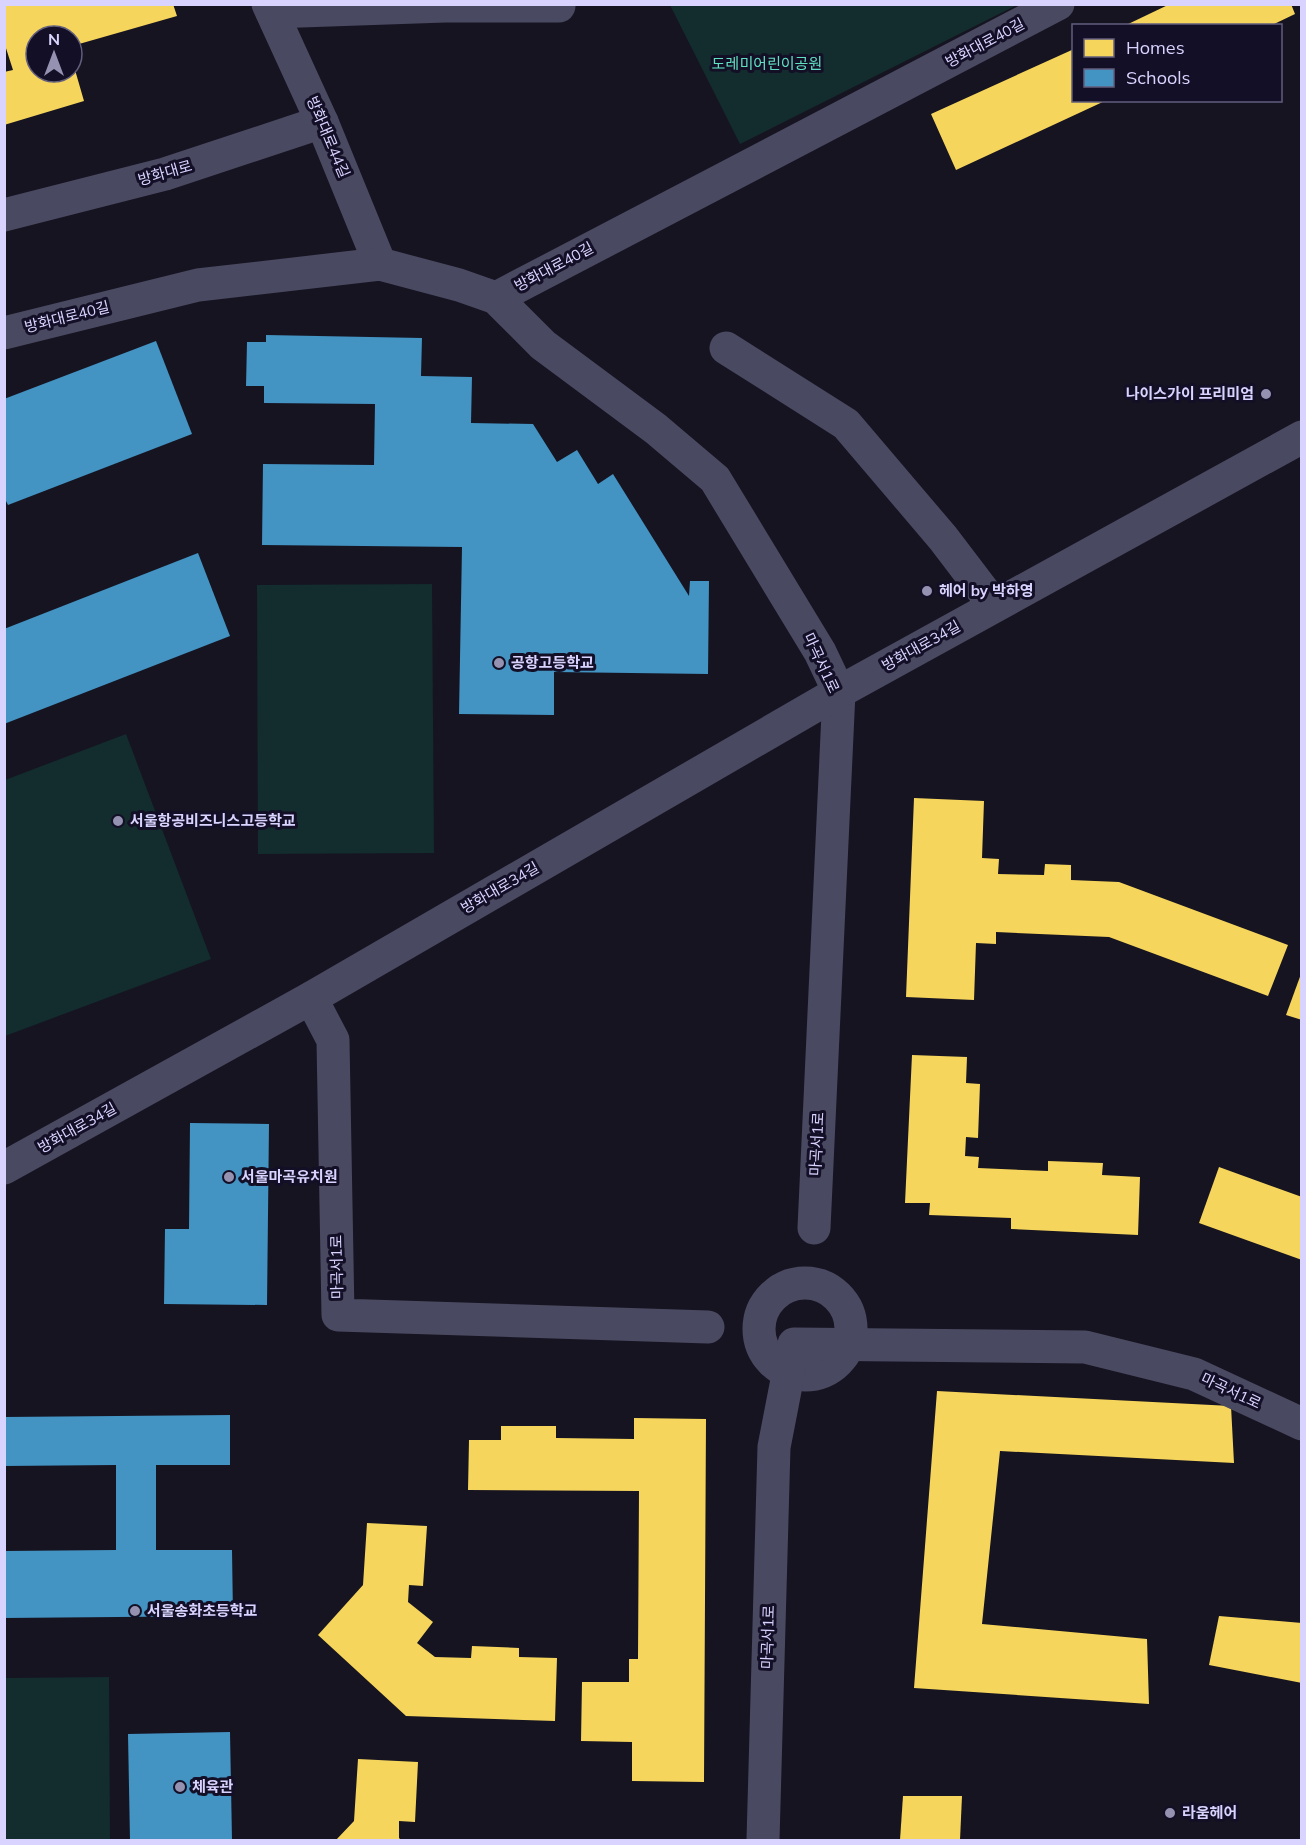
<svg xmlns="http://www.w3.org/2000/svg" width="1306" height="1845" font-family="Mulish,'Noto Sans KR',sans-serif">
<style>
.green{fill:#132c2d}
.homes{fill:#f6d55c}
.schools{fill:#4393c3}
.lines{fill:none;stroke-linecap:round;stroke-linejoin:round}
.minor{stroke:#4a4962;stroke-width:33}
.poi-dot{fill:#9591b1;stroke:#130f26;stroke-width:2}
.labels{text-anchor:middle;stroke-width:6;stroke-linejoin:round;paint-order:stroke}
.street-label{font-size:15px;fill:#d9d4ff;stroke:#130f26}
.park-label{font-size:15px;fill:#5fe0c0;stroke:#130f26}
.poi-label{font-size:15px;font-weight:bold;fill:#d9d4ff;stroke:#130f26;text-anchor:start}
</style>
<rect width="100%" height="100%" fill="#161421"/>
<g class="green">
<path d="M 670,5 L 1017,5 L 740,144 Z"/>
<path d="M 432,584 L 434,853 L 258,854 L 257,585 Z"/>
<path d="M 126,734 L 211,959 L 5,1036 L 5,780 Z"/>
<path d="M 109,1677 L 110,1840 L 5,1840 L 5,1678 Z"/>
</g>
<g class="homes">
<path d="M 4,4 L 173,4 L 177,16 L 72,46 L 72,36 L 36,36 L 36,72 L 72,72 L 73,63 L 84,101 L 4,125 L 4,72 L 13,70 L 4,42 Z"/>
<path d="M 1170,4 L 1291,4 L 1295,14 L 1270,26 L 1124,26 Z"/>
<path d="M 1074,49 L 1074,100 L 1107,100 L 956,170 L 931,114 Z"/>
<path d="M 914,798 L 984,801 L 982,858 L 999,859 L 998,874 L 1044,875 L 1045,864 L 1071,865 L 1071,880 L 1119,882 L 1288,945 L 1268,996 L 1109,937 L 996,932 L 996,944 L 976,943 L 974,1000 L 906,997 Z"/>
<path d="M 1301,974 L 1302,974 L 1302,1020 L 1286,1015 Z"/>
<path d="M 912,1055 L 967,1057 L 966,1083 L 980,1084 L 978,1138 L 966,1137 L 965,1156 L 979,1157 L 978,1168 L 1048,1171 L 1048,1161 L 1103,1163 L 1102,1175 L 1140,1177 L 1138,1235 L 1011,1229 L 1011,1218 L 929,1215 L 930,1203 L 905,1203 Z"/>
<path d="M 1219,1167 L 1302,1197 L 1302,1260 L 1199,1223 Z"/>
<path d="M 937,1391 L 1231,1406 L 1234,1463 L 1000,1451 L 982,1624 L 1147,1639 L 1149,1704 L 914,1688 Z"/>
<path d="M 634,1418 L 706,1419 L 704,1782 L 632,1781 L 632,1742 L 581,1741 L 582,1682 L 629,1682 L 629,1659 L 638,1659 L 639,1491 L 468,1490 L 469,1440 L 501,1440 L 501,1426 L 556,1426 L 556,1438 L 634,1439 Z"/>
<path d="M 367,1523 L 427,1526 L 423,1586 L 409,1585 L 408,1602 L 433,1622 L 417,1643 L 435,1657 L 471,1658 L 472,1646 L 519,1648 L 519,1657 L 557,1658 L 555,1721 L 406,1716 L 318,1635 L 363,1585 Z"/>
<path d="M 1219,1616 L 1302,1623 L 1302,1683 L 1209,1665 Z"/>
<path d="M 358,1759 L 418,1762 L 415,1822 L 399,1821 L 399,1838 L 401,1840 L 336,1840 L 354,1821 Z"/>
<path d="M 903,1796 L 962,1796 L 960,1840 L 900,1840 Z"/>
</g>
<g class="schools">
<path d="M 266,335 L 422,338 L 421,376 L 472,377 L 471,423 L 533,424 L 557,462 L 577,450 L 598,484 L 613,474 L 689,596 L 690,581 L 709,581 L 708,674 L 554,672 L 554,715 L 459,714 L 462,547 L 262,545 L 263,464 L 374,465 L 375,404 L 264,403 L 264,386 L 246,386 L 247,342 L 266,342 Z"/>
<path d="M 156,341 L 192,434 L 8,505 L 4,497 L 4,399 Z"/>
<path d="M 198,553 L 230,636 L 4,724 L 4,629 Z"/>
<path d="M 190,1123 L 269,1124 L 267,1305 L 164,1304 L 165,1229 L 189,1229 Z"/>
<path d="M 230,1415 L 230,1465 L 156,1465 L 156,1550 L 232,1550 L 233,1616 L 4,1618 L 4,1551 L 116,1550 L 116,1465 L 4,1466 L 4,1417 Z"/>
<path d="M 230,1732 L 232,1840 L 130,1840 L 128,1734 Z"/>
</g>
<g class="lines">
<g class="minor">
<path d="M 268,4 L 322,122 L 380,264"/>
<path d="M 272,12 L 445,6 L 559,6"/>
<path d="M 4,215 L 165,174 L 322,122"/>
<path d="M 496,298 L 1058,4"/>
<path d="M 4,333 L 198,285 L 380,264 L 459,285 L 496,298 L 543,345 L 656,429 L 715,479 L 820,652 L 839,692 L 814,1228"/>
<path d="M 726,348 L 846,424 L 943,538 L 994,605"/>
<path d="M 311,998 L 333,1040 L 338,1315 L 708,1327"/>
<path d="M 4,1168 L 311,998 L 839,692 L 1302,437"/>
<circle cx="805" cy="1329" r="46"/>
<path d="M 763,1840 L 774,1447 L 794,1344 L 1085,1347 L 1194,1374 L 1302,1424"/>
</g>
</g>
<g class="poi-dot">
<circle cx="1266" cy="394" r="6"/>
<circle cx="927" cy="591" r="6"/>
<circle cx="499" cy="663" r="6"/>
<circle cx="118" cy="821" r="6"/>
<circle cx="229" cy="1177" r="6"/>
<circle cx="135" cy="1611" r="6"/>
<circle cx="180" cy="1787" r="6"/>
<circle cx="1170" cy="1813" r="6"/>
</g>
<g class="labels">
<g class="street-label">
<text transform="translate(985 43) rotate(-28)" y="5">방화대로40길</text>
<text transform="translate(328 137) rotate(67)" y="5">방화대로44길</text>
<text transform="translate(165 173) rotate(-16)" y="5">방화대로</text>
<text transform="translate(554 267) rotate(-28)" y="5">방화대로40길</text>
<text transform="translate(67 317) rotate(-14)" y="5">방화대로40길</text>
<text transform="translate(921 646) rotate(-29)" y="5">방화대로34길</text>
<text transform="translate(821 663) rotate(65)" y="5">마곡서1로</text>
<text transform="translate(500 888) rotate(-30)" y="5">방화대로34길</text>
<text transform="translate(77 1128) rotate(-29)" y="5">방화대로34길</text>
<text transform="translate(817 1144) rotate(-87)" y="5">마곡서1로</text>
<text transform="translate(337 1267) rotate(-91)" y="5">마곡서1로</text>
<text transform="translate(1231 1391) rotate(25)" y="5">마곡서1로</text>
<text transform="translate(768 1637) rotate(-88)" y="5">마곡서1로</text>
</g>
<g class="park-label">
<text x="767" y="69">도레미어린이공원</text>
</g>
<g class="poi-label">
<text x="1254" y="399" text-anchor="end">나이스가이 프리미엄</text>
<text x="939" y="596">헤어 by 박하영</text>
<text x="511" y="668">공항고등학교</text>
<text x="130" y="826">서울항공비즈니스고등학교</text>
<text x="241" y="1182">서울마곡유치원</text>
<text x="147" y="1616">서울송화초등학교</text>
<text x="192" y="1792">체육관</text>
<text x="1182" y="1818">라움헤어</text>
</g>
</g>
<rect width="1306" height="1845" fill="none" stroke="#d9d4ff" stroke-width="12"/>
<rect x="1072" y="24" width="210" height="78" fill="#130f26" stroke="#625e7d" stroke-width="1.5"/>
<rect x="1084" y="39" width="30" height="18" fill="#f6d55c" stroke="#625e7d" stroke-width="1.5"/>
<text x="1126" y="54" font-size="18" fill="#d9d4ff">Homes</text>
<rect x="1084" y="69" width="30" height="18" fill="#4393c3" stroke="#625e7d" stroke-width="1.5"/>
<text x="1126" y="84" font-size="18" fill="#d9d4ff">Schools</text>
<g transform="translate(54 54)"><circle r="28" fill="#130f26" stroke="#625e7d" stroke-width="1.5"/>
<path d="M0-4.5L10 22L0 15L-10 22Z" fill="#9591b1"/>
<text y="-9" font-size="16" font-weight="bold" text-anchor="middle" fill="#d9d4ff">N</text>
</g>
</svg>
